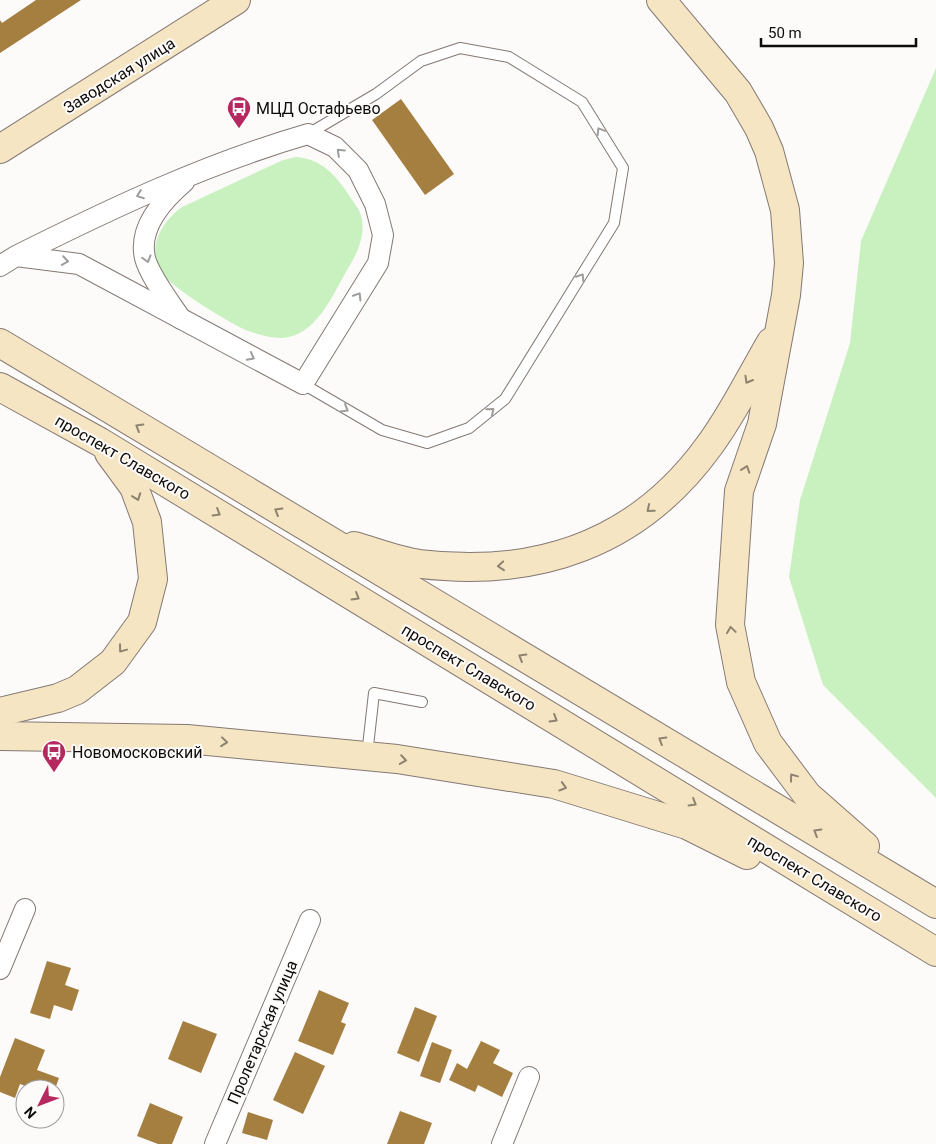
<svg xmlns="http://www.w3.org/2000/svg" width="936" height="1144" font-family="Roboto,sans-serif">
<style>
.green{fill:#c9f1c0}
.building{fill:#a47f40}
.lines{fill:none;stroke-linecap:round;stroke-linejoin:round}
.lane-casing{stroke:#847973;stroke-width:12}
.street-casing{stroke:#847973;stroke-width:22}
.secondary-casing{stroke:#847973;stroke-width:30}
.lane{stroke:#fff;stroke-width:10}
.street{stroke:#fff;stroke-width:20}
.secondary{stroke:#f5e5c3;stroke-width:28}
.oneway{stroke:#9f9d9c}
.oneway2{stroke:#8d836f}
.labels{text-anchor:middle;stroke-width:4;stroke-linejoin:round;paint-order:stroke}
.street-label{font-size:16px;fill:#0e0b08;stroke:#fdfbfa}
.poi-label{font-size:16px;fill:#0e0b08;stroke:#fdfbfa;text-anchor:start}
</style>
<rect width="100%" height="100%" fill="#fdfbfa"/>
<g class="green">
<path d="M 936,68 L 936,798 L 823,685 L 789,577 L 800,500 L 850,343 L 861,241 Z"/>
<path d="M 296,157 C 327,159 341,183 357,207 C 370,227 358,253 347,270 C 334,293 318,331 289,337 C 277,340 260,335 248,331 C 231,324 166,285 159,269 C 148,244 163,221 182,207 L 283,160 Z"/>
</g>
<g class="building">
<path d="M 36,0 L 81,0 L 0,53 L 0,20 L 2,23 Z"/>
<path d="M 401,99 L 454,174 L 425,195 L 372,120 Z"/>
<path d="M 47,961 L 71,968 L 65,985 L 79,990 L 72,1011 L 54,1005 L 50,1019 L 30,1013 Z"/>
<path d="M 319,990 L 349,1003 L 341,1022 L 346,1024 L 333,1055 L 298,1041 Z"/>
<path d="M 415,1007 L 437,1016 L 419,1062 L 397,1053 Z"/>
<path d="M 183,1021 L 217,1034 L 201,1073 L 168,1059 Z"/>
<path d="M 15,1038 L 45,1050 L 37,1070 L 59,1078 L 55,1089 L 34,1089 L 20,1084 L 15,1098 L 0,1092 L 0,1077 Z"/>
<path d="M 481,1041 L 500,1050 L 493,1063 L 513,1073 L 502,1097 L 478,1085 L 475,1092 L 449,1080 L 457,1063 L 467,1069 Z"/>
<path d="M 432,1042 L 452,1050 L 440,1083 L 420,1076 Z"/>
<path d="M 295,1052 L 325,1066 L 303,1114 L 273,1100 Z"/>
<path d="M 150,1103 L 183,1117 L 172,1144 L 158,1144 L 137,1136 Z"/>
<path d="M 400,1111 L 432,1123 L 424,1144 L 387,1144 Z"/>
<path d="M 248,1112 L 273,1120 L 267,1140 L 242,1133 Z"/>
</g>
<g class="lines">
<g class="lane-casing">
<g id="lane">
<path d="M 303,384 L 382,430 L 427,443 L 469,428 L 505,399 L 614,223 L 623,168 L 582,102 L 509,57 L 460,48 L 421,61 L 376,94 L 308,134"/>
<path d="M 367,755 L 374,693 L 422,702"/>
</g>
</g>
<g class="street-casing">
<g id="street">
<path d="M 0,266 L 16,256 C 112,208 205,164 308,134 L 335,147 L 358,170 L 375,204 L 383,235 L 378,263 L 303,384 L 79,264 L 16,256"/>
<path d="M 181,319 C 171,304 149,275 145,258 C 138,228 163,200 184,182"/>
<path d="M 0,969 L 25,909"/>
<path d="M 215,1144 L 310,920"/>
<path d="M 502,1144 L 529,1077"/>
</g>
</g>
<g class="secondary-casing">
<g id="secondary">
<path d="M 661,0 L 738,92 L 759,128 L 769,151 L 785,210 L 789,263 L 786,295 L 762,424 L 739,491 L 730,625 L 741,682 L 768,743 L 807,795 L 865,846"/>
<path d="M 0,149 L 236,0"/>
<path d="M 0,343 L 936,904"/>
<path d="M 0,387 L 100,442 L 936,952"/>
<path d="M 354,546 C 375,552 398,561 420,564 C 537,578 638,544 709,446 C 733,414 751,376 771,342"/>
<path d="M 0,712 L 58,698 L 77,690 L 113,662 L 142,622 L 153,579 L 147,522 L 134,487 L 109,453"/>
<path d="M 0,736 L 187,739 L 397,759 L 554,784 L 687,825 L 747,855"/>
</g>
</g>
<use href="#lane" class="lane"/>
<use href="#street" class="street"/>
<use href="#secondary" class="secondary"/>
</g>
<defs><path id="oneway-chevron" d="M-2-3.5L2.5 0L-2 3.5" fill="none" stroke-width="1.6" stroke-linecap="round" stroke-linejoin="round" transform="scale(1.25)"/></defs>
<g class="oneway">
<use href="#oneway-chevron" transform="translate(600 131) rotate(-121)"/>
<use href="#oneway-chevron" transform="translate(340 152) rotate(-137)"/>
<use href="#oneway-chevron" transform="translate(140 195) rotate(159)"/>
<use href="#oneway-chevron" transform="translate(147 259) rotate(74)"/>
<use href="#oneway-chevron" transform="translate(65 261) rotate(9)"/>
<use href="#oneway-chevron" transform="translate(581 277) rotate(-58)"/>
<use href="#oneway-chevron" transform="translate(358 296) rotate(-58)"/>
<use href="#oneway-chevron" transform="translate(251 357) rotate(28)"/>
<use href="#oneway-chevron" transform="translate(345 409) rotate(30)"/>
<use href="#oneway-chevron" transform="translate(491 411) rotate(-39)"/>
</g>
<g class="oneway2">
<use href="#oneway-chevron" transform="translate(748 380) rotate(120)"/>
<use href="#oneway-chevron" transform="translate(139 427) rotate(-149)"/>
<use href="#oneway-chevron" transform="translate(746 469) rotate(-71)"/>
<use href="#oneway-chevron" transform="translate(137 497) rotate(70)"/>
<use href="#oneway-chevron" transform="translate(650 509) rotate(140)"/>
<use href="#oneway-chevron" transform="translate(278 511) rotate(-149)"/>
<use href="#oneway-chevron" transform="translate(217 513) rotate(31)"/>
<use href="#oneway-chevron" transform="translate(501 566) rotate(175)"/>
<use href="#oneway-chevron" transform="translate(356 597) rotate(31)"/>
<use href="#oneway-chevron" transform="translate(731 630) rotate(-98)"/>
<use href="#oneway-chevron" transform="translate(122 649) rotate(127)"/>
<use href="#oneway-chevron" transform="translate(522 657) rotate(-149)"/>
<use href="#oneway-chevron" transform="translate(554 719) rotate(31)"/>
<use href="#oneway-chevron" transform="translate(662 740) rotate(-149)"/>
<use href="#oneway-chevron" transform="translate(224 742) rotate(6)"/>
<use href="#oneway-chevron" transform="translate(403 760) rotate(9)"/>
<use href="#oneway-chevron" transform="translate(793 777) rotate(-127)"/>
<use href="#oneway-chevron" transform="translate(563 787) rotate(17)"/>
<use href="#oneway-chevron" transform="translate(693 803) rotate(31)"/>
<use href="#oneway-chevron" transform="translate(817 832) rotate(-149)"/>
</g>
<defs>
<g id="bus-pin" transform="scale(1.25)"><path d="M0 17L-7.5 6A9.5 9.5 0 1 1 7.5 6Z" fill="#b52960" stroke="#fdfbfa"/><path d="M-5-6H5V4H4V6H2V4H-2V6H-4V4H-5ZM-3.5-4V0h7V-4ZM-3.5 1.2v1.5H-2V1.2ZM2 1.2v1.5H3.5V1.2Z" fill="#fff"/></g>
</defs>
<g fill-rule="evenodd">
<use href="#bus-pin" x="239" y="108"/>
<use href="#bus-pin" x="54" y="752"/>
</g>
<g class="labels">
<g class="street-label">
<text transform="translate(119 75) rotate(-32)" y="6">Заводская улица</text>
<text transform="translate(123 457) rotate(30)" y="6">проспект Славского</text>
<text transform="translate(469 667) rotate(31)" y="6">проспект Славского</text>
<text transform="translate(815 878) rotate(31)" y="6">проспект Славского</text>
<text transform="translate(262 1032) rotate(-67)" y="6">Пролетарская улица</text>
</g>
<g class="poi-label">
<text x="256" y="114">МЦД Остафьево</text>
<text x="72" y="758">Новомосковский</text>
</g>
</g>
<g transform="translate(40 1104) rotate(228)"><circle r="24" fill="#fdfbfa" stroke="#9d9b99"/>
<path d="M0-4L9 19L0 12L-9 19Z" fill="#b52960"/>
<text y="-8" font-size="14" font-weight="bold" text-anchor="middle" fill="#0e0b08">N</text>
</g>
<path d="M761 38v8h155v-8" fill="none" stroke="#0e0b08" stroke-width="2.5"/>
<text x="768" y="38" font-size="15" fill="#0e0b08" stroke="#fdfbfa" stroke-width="4" paint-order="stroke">50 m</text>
</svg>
